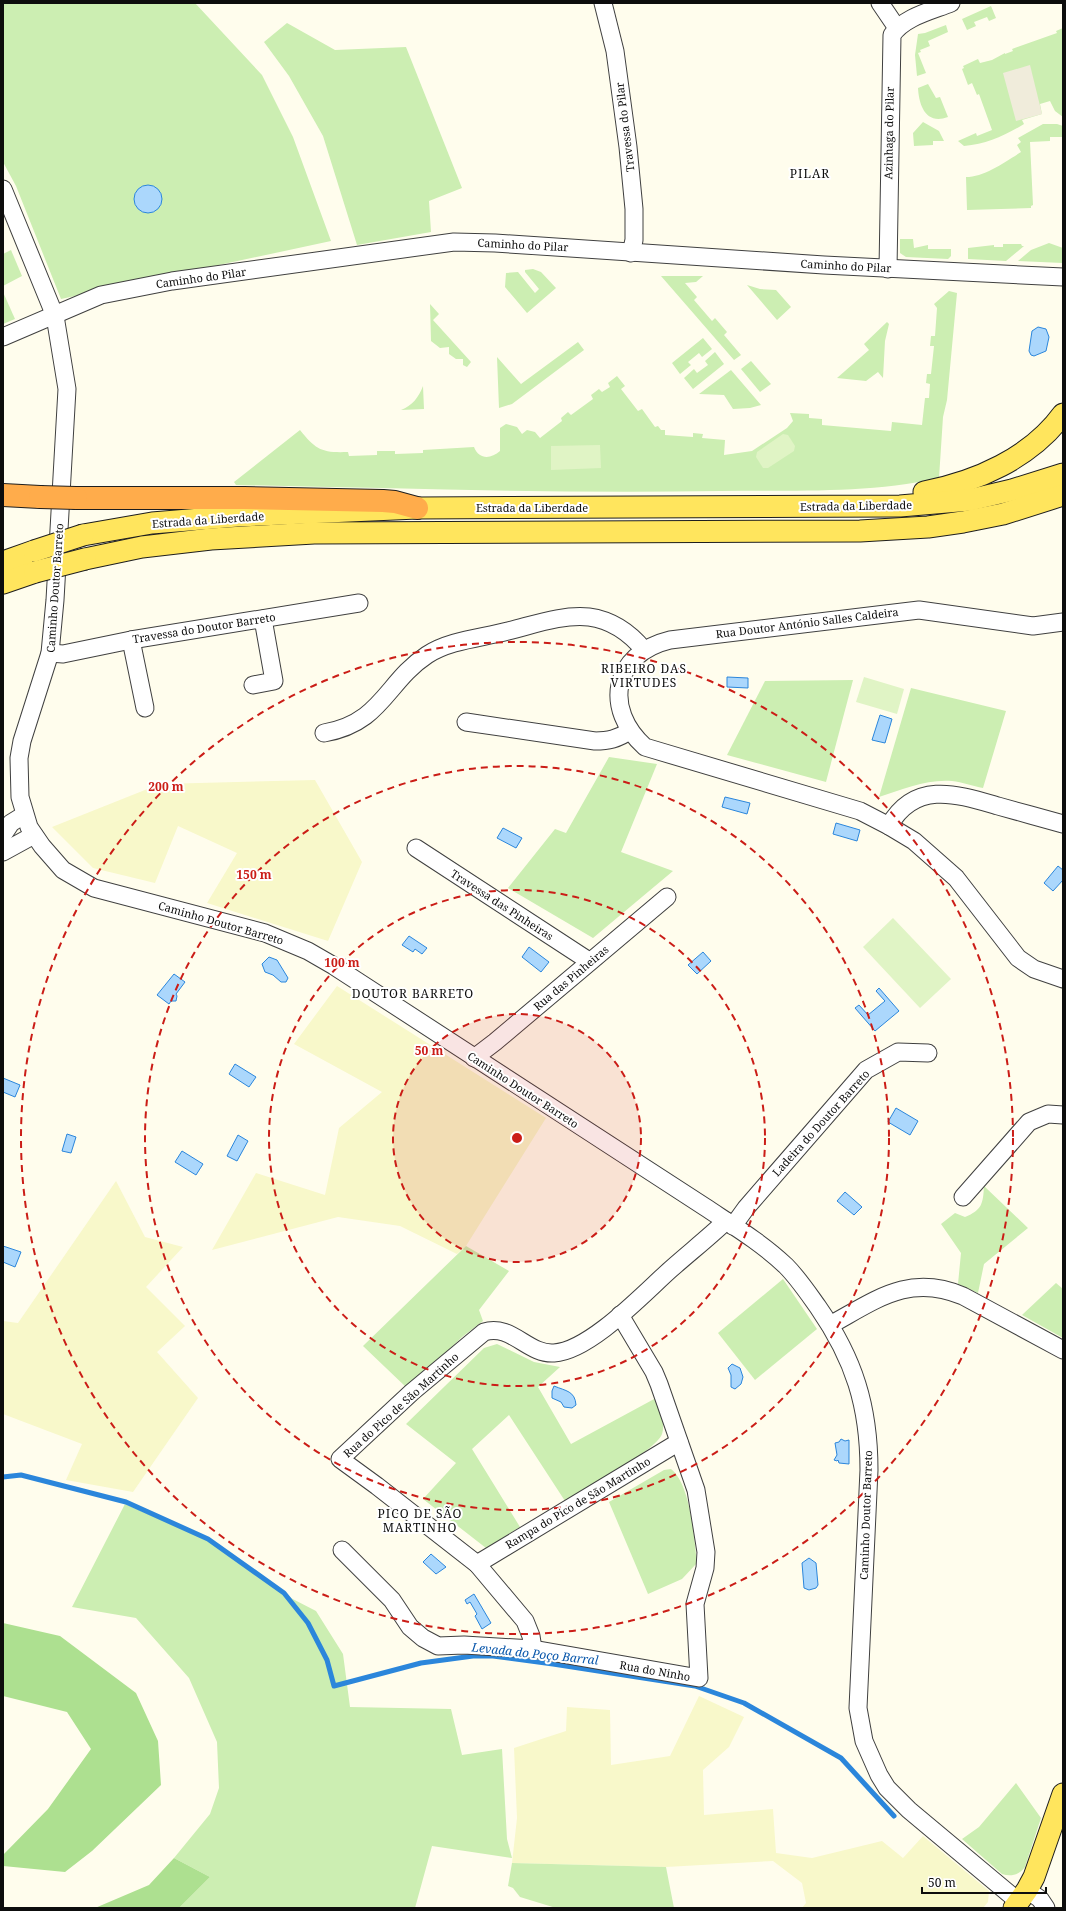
<svg xmlns="http://www.w3.org/2000/svg" width="1066" height="1911" font-family="'Noto Serif',serif">
<style>
.farmland{fill:#f8f8ca}
.green{fill:#cceeb2}
.forest{fill:#ade090}
.pitch{fill:#e0f4c5}
.plaza{fill:#f0ecdb}
.water{fill:#abd7fc;stroke:#2b86db}
.lines{fill:none;stroke-linecap:round;stroke-linejoin:round}
.stream{stroke:#2b86db;stroke-width:5}
.minor-casing{stroke:#404040;stroke-width:19}
.major-casing{stroke:#1e1e1e;stroke-width:23}
.highway-casing{stroke:#1e1e1e;stroke-width:24}
.minor{stroke:#fff;stroke-width:17}
.major{stroke:#ffe55d;stroke-width:21}
.highway{stroke:#ffac4b;stroke-width:22}
.major-bridge-casing{stroke:#1e1e1e;stroke-width:23;stroke-linecap:butt}
.highway-bridge-casing{stroke:#1e1e1e;stroke-width:24;stroke-linecap:butt}
.major-bridge{stroke:#ffe55d;stroke-width:21}
.highway-bridge{stroke:#ffac4b;stroke-width:22}
.ring{fill:none;stroke:#cb1d17;stroke-width:2;stroke-dasharray:7 5}
.labels{text-anchor:middle;stroke-width:4;stroke-linejoin:round;paint-order:stroke}
.street-label{font-size:11px;fill:#0d0d0d;stroke:#fff}
.neighbourhood-label{font-size:12px;letter-spacing:1px;fill:#0d0d0d;stroke:#fff}
.water-label{font-size:12px;font-style:italic;fill:#0957ab;stroke:#fff}
.centre{fill:#cb1d17;stroke:#fff;stroke-width:2}
.ring-label{font-size:12px;text-anchor:middle;font-weight:bold;fill:#cb1d17;stroke:#fff;stroke-width:4;stroke-linejoin:round;paint-order:stroke}
</style>
<rect width="100%" height="100%" fill="#fffded"/>
<g class="farmland">
<path d="M 315,780 L 362,862 L 328,941 L 207,903 L 237,853 L 178,826 L 155,883 L 93,868 L 52,827 L 160,784 Z"/>
<path d="M 337,986 L 546,1118 L 466,1246 L 457,1254 L 400,1226 L 338,1217 L 212,1250 L 256,1173 L 325,1195 L 339,1128 L 382,1092 L 294,1044 Z"/>
<path d="M 116,1181 L 145,1237 L 183,1247 L 146,1287 L 185,1326 L 157,1352 L 198,1398 L 133,1492 L 66,1480 L 82,1444 L 3,1414 L 3,1321 L 18,1323 Z"/>
<path d="M 699,1696 L 744,1717 L 729,1747 L 703,1770 L 704,1815 L 773,1809 L 776,1853 L 812,1858 L 882,1841 L 903,1858 L 923,1836 L 989,1891 L 988,1902 L 983,1908 L 802,1908 L 806,1903 L 802,1883 L 773,1861 L 666,1867 L 512,1863 L 517,1818 L 514,1748 L 566,1731 L 567,1707 L 610,1710 L 611,1765 L 670,1756 Z"/>
</g>
<g class="green">
<path d="M 3,3 L 195,3 L 262,75 L 293,137 L 331,241 L 61,299 L 16,186 L 3,162 Z"/>
<path d="M 991,6 L 996,18 L 989,21 L 987,17 L 974,22 L 976,26 L 967,30 L 962,19 Z"/>
<path d="M 287,23 L 335,50 L 406,47 L 462,188 L 429,201 L 431,232 L 357,245 L 323,136 L 289,76 L 264,42 Z"/>
<path d="M 946,25 L 948,32 L 928,41 L 930,46 L 920,50 L 921,52 L 918,53 L 926,73 L 917,76 L 915,55 L 918,34 L 925,33 Z"/>
<path d="M 1063,28 L 1063,117 L 1055,111 L 1050,101 L 1040,104 L 1042,114 L 1022,120 L 1024,124 C 1004,136 987,144 964,146 L 958,141 L 976,133 L 977,136 L 992,130 L 979,94 L 977,95 L 972,83 L 968,85 L 962,69 L 964,68 L 963,66 L 978,59 L 980,63 L 992,60 L 1005,53 L 1005,54 L 1013,51 L 1012,49 L 1057,33 L 1056,31 Z"/>
<path d="M 928,84 L 936,98 L 940,97 L 948,117 C 926,125 919,106 918,88 Z"/>
<path d="M 923,122 L 939,131 L 944,141 L 933,141 L 933,145 L 914,146 L 913,133 Z"/>
<path d="M 1043,124 L 1057,124 L 1063,126 L 1063,137 L 1050,137 L 1050,141 L 1030,142 L 1033,205 L 1031,206 L 1031,208 L 967,210 L 966,177 C 984,177 1005,162 1021,152 L 1017,145 L 1021,142 L 1018,138 Z"/>
<path d="M 900,239 L 913,239 L 914,248 L 928,245 L 928,249 L 951,249 L 951,256 L 948,259 L 906,257 L 900,253 Z"/>
<path d="M 1049,243 L 1063,248 L 1063,263 L 1018,261 L 1031,250 Z"/>
<path d="M 1003,244 L 1021,244 L 1022,246 L 1024,246 L 1006,261 L 968,259 L 968,248 L 994,245 L 994,247 L 1003,247 Z"/>
<path d="M 11,250 L 22,276 L 3,286 L 3,254 Z"/>
<path d="M 533,269 L 541,272 L 556,288 L 527,313 L 505,287 L 506,273 L 518,272 L 535,293 L 539,289 L 525,272 L 525,270 Z"/>
<path d="M 661,276 L 703,276 L 696,282 L 685,283 L 697,297 L 694,300 L 712,321 L 715,318 L 727,332 L 724,335 L 741,355 L 734,360 Z"/>
<path d="M 747,285 L 760,289 L 776,290 L 791,307 L 777,320 Z"/>
<path d="M 949,291 L 957,293 L 947,400 L 943,417 L 939,478 C 867,494 793,490 720,491 C 559,494 397,488 236,485 L 234,482 L 300,430 C 316,450 322,453 348,452 L 349,456 L 377,455 L 377,451 L 395,451 L 395,454 L 423,453 L 423,450 L 474,447 C 479,460 491,459 500,451 L 500,428 L 506,424 L 517,427 L 522,434 L 527,430 L 535,432 L 540,438 L 562,421 L 561,418 L 568,412 L 571,415 L 593,399 L 591,395 L 599,389 L 602,392 L 610,387 L 608,383 L 617,376 L 625,386 L 621,389 L 638,411 L 642,409 L 655,427 L 658,426 L 661,430 L 665,430 L 665,435 L 693,437 L 693,433 L 703,434 L 702,438 L 725,440 L 724,455 L 752,451 L 787,428 L 793,421 L 790,413 L 809,414 L 809,418 L 822,419 L 822,425 L 891,431 L 892,422 L 922,425 L 925,398 L 929,398 L 930,384 L 926,383 L 927,374 L 931,374 L 934,346 L 930,346 L 931,336 L 935,336 L 937,308 L 934,304 Z"/>
<path d="M 3,292 L 15,319 L 3,324 Z"/>
<path d="M 430,304 L 439,314 L 433,320 L 471,362 L 467,367 L 463,365 L 463,359 L 456,359 L 449,354 L 449,347 L 440,348 L 431,341 Z"/>
<path d="M 887,322 L 889,324 L 885,341 L 883,378 L 878,372 L 866,381 L 837,378 L 869,350 L 864,344 Z"/>
<path d="M 703,338 L 712,349 L 702,357 L 699,353 L 688,362 L 691,365 L 680,374 L 672,363 Z"/>
<path d="M 578,342 L 584,350 L 512,404 L 499,408 L 497,357 L 521,384 Z"/>
<path d="M 715,352 L 724,364 L 693,389 L 684,378 L 694,369 L 697,373 L 708,365 L 705,361 Z"/>
<path d="M 751,361 L 771,384 L 760,392 L 741,369 Z"/>
<path d="M 731,370 L 761,405 L 750,408 L 733,409 L 724,395 L 699,394 Z"/>
<path d="M 423,386 L 424,409 L 401,410 C 412,406 419,397 423,386 Z"/>
<path d="M 853,680 L 826,782 L 727,755 L 765,681 Z"/>
<path d="M 911,688 L 1006,711 L 983,788 C 973,786 962,782 952,781 C 927,779 903,789 879,797 Z"/>
<path d="M 609,757 L 657,764 L 621,852 L 673,871 L 593,938 L 508,888 L 555,829 L 566,833 Z"/>
<path d="M 984,1186 L 1028,1228 L 984,1264 L 978,1293 L 958,1284 L 961,1253 L 941,1224 L 955,1213 L 965,1217 C 982,1210 983,1204 984,1186 Z"/>
<path d="M 466,1246 L 509,1271 L 479,1310 L 483,1321 L 462,1337 L 408,1389 L 363,1346 Z"/>
<path d="M 783,1279 L 817,1329 L 755,1380 L 718,1333 Z"/>
<path d="M 1056,1283 L 1063,1289 L 1063,1338 L 1022,1315 Z"/>
<path d="M 497,1344 L 534,1362 L 560,1367 L 538,1387 L 571,1444 L 656,1398 C 659,1409 666,1422 662,1434 C 657,1450 583,1490 565,1501 L 509,1415 L 472,1449 L 520,1527 L 486,1548 L 423,1499 L 456,1463 L 406,1424 L 484,1348 Z"/>
<path d="M 671,1469 C 691,1485 694,1538 697,1563 L 682,1579 L 648,1594 L 609,1502 L 664,1470 Z"/>
<path d="M 125,1504 L 207,1540 L 283,1594 L 316,1611 L 343,1654 L 350,1707 L 451,1709 L 462,1755 L 502,1749 L 507,1839 L 512,1858 L 432,1846 L 415,1908 L 179,1908 L 210,1877 L 174,1858 L 210,1814 L 219,1788 L 217,1742 L 189,1678 L 136,1618 L 72,1607 Z"/>
<path d="M 1016,1783 L 1041,1818 L 1025,1867 C 1019,1875 1011,1877 1002,1874 L 962,1839 L 979,1827 Z"/>
<path d="M 512,1863 L 666,1867 L 674,1908 L 556,1908 L 520,1897 L 513,1888 L 508,1886 Z"/>
</g>
<g class="forest">
<path d="M 3,1623 L 60,1636 L 136,1693 L 158,1741 L 161,1785 L 92,1851 L 65,1872 L 3,1866 L 3,1855 L 48,1809 L 91,1749 L 67,1712 L 3,1696 Z"/>
<path d="M 174,1858 L 210,1877 L 179,1908 L 95,1908 L 149,1885 Z"/>
</g>
<g class="pitch">
<path d="M 783,434 L 788,435 L 795,446 L 794,451 L 768,468 L 763,468 L 756,457 L 757,452 Z"/>
<path d="M 600,445 L 601,468 L 551,470 L 551,446 Z"/>
<path d="M 864,677 L 904,689 L 897,714 L 856,702 Z"/>
<path d="M 893,918 L 951,979 L 920,1008 L 863,947 Z"/>
</g>
<path class="plaza" d="M 1030,65 L 1042,114 L 1016,121 L 1003,73 Z"/>
<g class="water">
<circle cx="148" cy="199" r="14"/>
<path d="M 1038,327 L 1046,329 L 1049,337 L 1046,351 L 1034,356 L 1031,355 L 1029,351 L 1032,331 Z"/>
<path d="M 727,677 L 748,678 L 748,688 L 727,687 Z"/>
<path d="M 880,715 L 892,719 L 885,743 L 872,740 Z"/>
<path d="M 725,797 L 750,803 L 747,814 L 722,807 Z"/>
<path d="M 836,823 L 860,830 L 857,841 L 833,834 Z"/>
<path d="M 503,828 L 522,838 L 516,848 L 497,838 Z"/>
<path d="M 1058,866 L 1063,870 L 1063,880 L 1053,891 L 1044,883 Z"/>
<path d="M 409,936 L 427,948 L 422,954 L 415,949 L 413,952 L 402,945 Z"/>
<path d="M 529,947 L 549,962 L 541,972 L 522,957 Z"/>
<path d="M 703,952 L 711,961 L 697,974 L 688,965 Z"/>
<path d="M 269,957 L 277,960 L 288,978 L 286,982 L 281,982 L 273,975 L 265,972 L 262,964 Z"/>
<path d="M 174,974 L 185,982 L 176,994 L 177,996 L 176,1001 L 171,1001 L 169,1004 L 157,995 Z"/>
<path d="M 879,988 L 899,1011 L 875,1031 L 855,1008 L 859,1005 L 868,1015 L 885,1001 L 876,991 Z"/>
<path d="M 235,1064 L 256,1077 L 249,1087 L 229,1074 Z"/>
<path d="M 3,1078 L 20,1085 L 15,1097 L 3,1092 Z"/>
<path d="M 896,1108 L 918,1121 L 910,1135 L 888,1122 Z"/>
<path d="M 67,1134 L 76,1137 L 71,1153 L 62,1151 Z"/>
<path d="M 238,1135 L 248,1141 L 237,1161 L 227,1156 Z"/>
<path d="M 182,1151 L 203,1164 L 196,1175 L 175,1162 Z"/>
<path d="M 845,1192 L 862,1207 L 854,1215 L 837,1201 Z"/>
<path d="M 3,1246 L 21,1252 L 15,1267 L 3,1262 Z"/>
<path d="M 732,1364 L 740,1368 L 743,1377 L 741,1384 L 735,1389 L 731,1387 L 731,1375 L 728,1368 Z"/>
<path d="M 554,1386 C 566,1391 575,1391 576,1405 L 572,1408 L 564,1407 L 561,1402 L 552,1398 L 552,1391 Z"/>
<path d="M 841,1439 L 845,1441 L 849,1440 L 849,1464 L 839,1463 L 838,1460 L 837,1461 L 834,1460 L 837,1455 L 835,1443 L 839,1442 Z"/>
<path d="M 431,1554 L 446,1567 L 436,1574 L 423,1562 Z"/>
<path d="M 809,1558 L 816,1563 L 818,1585 L 816,1588 L 809,1590 L 804,1588 L 802,1563 Z"/>
<path d="M 474,1594 L 491,1623 L 482,1629 L 475,1616 L 477,1614 L 470,1602 L 467,1604 L 465,1600 Z"/>
</g>
<g class="lines">
<path class="stream" d="M 3,1477 L 21,1475 L 126,1502 L 208,1539 L 284,1593 L 308,1623 L 327,1660 L 334,1686 L 421,1663 L 473,1656 L 493,1656 L 553,1664 L 695,1686 L 744,1703 L 841,1758 L 894,1816"/>
<g class="minor-casing">
<g id="minor">
<path d="M 603,3 L 615,51 L 628,147 L 634,209 L 634,240 L 631,253"/>
<path d="M 880,3 L 897,28"/>
<path d="M 3,189 L 55,316 L 67,389 L 55,600 L 50,653 L 22,741 L 19,758 L 20,797 L 29,827 L 42,846 L 63,870 L 94,888 L 265,933 L 308,951 L 334,966 L 705,1207 C 732,1225 762,1243 786,1266 C 798,1278 808,1293 818,1307 C 854,1359 869,1406 869,1470 L 858,1708 L 864,1741 L 879,1775 L 887,1788 L 909,1810 L 1019,1902"/>
<path d="M 888,269 L 892,35 C 904,17 931,11 951,3"/>
<path d="M 3,337 L 101,295 L 172,281 L 454,242 L 495,243 L 824,265 L 1063,277"/>
<path d="M 1063,622 L 1033,626 L 919,610 L 670,640 C 612,654 603,709 645,747 L 860,811 L 889,826 L 914,841 L 956,878 L 1018,958 L 1034,969 L 1063,979"/>
<path d="M 131,640 L 145,708"/>
<path d="M 50,653 L 63,654 L 131,640 L 359,603"/>
<path d="M 253,685 L 274,681 L 263,619"/>
<path d="M 466,722 L 595,741 C 608,741 618,739 629,731"/>
<path d="M 324,733 C 382,723 386,682 427,655 C 450,640 482,638 508,631 C 533,625 563,614 589,617 C 611,620 630,633 644,650"/>
<path d="M 889,826 C 915,780 957,794 998,806 C 1020,812 1041,818 1063,824"/>
<path d="M 3,835 L 11,823 L 24,815"/>
<path d="M 416,848 L 589,961"/>
<path d="M 3,852 L 34,835"/>
<path d="M 474,1058 L 495,1042 L 667,897"/>
<path d="M 963,1197 L 1029,1122 L 1048,1114 L 1063,1115"/>
<path d="M 733,1226 L 746,1208 L 866,1070 L 898,1052 L 928,1053"/>
<path d="M 830,1325 C 876,1300 909,1273 963,1296 L 1063,1350"/>
<path d="M 342,1550 L 392,1600 L 410,1627 L 423,1638 L 438,1646 L 464,1645 L 533,1649 L 699,1678 L 695,1604 L 705,1568 L 706,1552 L 696,1490 L 659,1384 L 654,1372 L 620,1315"/>
<path d="M 477,1564 L 679,1442"/>
<path d="M 533,1649 L 531,1636 L 525,1621 L 477,1564 L 377,1486 L 340,1459 L 412,1392 L 484,1332 C 511,1323 528,1355 554,1353 C 590,1351 644,1293 671,1269 C 689,1253 708,1238 726,1221"/>
<path d="M 1027,1890 L 1040,1899 L 1046,1908"/>
</g>
</g>
<g class="major-casing">
<g id="major">
<path d="M 924,492 C 976,482 1031,458 1063,414"/>
<path d="M 83,535 L 152,523 L 237,516 L 417,508 L 900,506 L 970,500 L 1012,490 L 1063,474"/>
<path d="M 85,559 L 142,547 L 211,539 L 314,533 L 860,531 L 928,527 L 963,522 L 1003,514 L 1063,495"/>
<path d="M 3,562 L 34,551"/>
<path d="M 3,583 L 35,572"/>
<path d="M 1014,1908 L 1027,1890 L 1034,1877 L 1063,1794"/>
</g>
</g>
<g class="highway-casing">
<g id="highway">
<path d="M 3,495 L 40,497"/>
<path d="M 76,498 L 244,498 L 383,501 L 395,502 L 417,508"/>
</g>
</g>
<use href="#minor" class="minor"/>
<use href="#major" class="major"/>
<use href="#highway" class="highway"/>
<g class="major-bridge-casing">
<g id="major-bridge">
<path d="M 34,551 L 83,535"/>
<path d="M 35,572 L 85,559"/>
</g>
</g>
<g class="highway-bridge-casing">
<path id="highway-bridge" d="M 40,497 L 76,498"/>
</g>
<use href="#major-bridge" class="major-bridge"/>
<use href="#highway-bridge" class="highway-bridge"/>
</g>
<circle cx="517" cy="1138" r="124" fill="#cb1d17" fill-opacity=".12"/>
<g class="ring">
<circle cx="517" cy="1138" r="124"/>
<circle cx="517" cy="1138" r="248"/>
<circle cx="517" cy="1138" r="372"/>
<circle cx="517" cy="1138" r="496"/>
</g>
<g class="labels">
<g class="street-label">
<text transform="translate(625 127) rotate(-97)" y="4">Travessa do Pilar</text>
<text transform="translate(889 133) rotate(-89)" y="4">Azinhaga do Pilar</text>
<text transform="translate(523 245) rotate(3)" y="4">Caminho do Pilar</text>
<text transform="translate(846 266) rotate(3)" y="4">Caminho do Pilar</text>
<text transform="translate(201 278) rotate(-8)" y="4">Caminho do Pilar</text>
<text transform="translate(856 506) rotate(-1)" y="4">Estrada da Liberdade</text>
<text x="532" y="512">Estrada da Liberdade</text>
<text transform="translate(208 520) rotate(-4)" y="4">Estrada da Liberdade</text>
<text transform="translate(55 588) rotate(-86)" y="4">Caminho Doutor Barreto</text>
<text transform="translate(807 623) rotate(-7)" y="4">Rua Doutor António Salles Caldeira</text>
<text transform="translate(204 628) rotate(-9)" y="4">Travessa do Doutor Barreto</text>
<text transform="translate(502 905) rotate(33)" y="4">Travessa das Pinheiras</text>
<text transform="translate(221 923) rotate(16)" y="4">Caminho Doutor Barreto</text>
<text transform="translate(571 978) rotate(-40)" y="4">Rua das Pinheiras</text>
<text transform="translate(523 1090) rotate(33)" y="4">Caminho Doutor Barreto</text>
<text transform="translate(821 1123) rotate(-48)" y="4">Ladeira do Doutor Barreto</text>
<text transform="translate(401 1405) rotate(-42)" y="4">Rua do Pico de São Martinho</text>
<text transform="translate(578 1503) rotate(-31)" y="4">Rampa do Pico de São Martinho</text>
<text transform="translate(866 1515) rotate(-88)" y="4">Caminho Doutor Barreto</text>
<text transform="translate(655 1671) rotate(10)" y="4">Rua do Ninho</text>
</g>
<g class="neighbourhood-label">
<text x="810" y="178">PILAR</text>
<text x="644" y="673">RIBEIRO DAS<tspan x="644" dy="14">VIRTUDES</tspan></text>
<text x="413" y="998">DOUTOR BARRETO</text>
<text x="420" y="1518">PICO DE SÃO<tspan x="420" dy="14">MARTINHO</tspan></text>
</g>
<g class="water-label">
<text transform="translate(535 1654) rotate(6)" y="4">Levada do Poço Barral</text>
</g>
</g>
<circle cx="517" cy="1138" r="6" class="centre"/>
<g class="ring-label">
<text x="166" y="791">200 m</text>
<text x="254" y="879">150 m</text>
<text x="342" y="967">100 m</text>
<text x="429" y="1055">50 m</text>
</g>
<rect width="1066" height="1911" fill="none" stroke="#0d0d0d" stroke-width="8"/>
<path d="M922 1887v6h124v-6" fill="none" stroke="#0d0d0d" stroke-width="2"/>
<text x="928" y="1887" font-size="12" fill="#0d0d0d" stroke="#ffffff" stroke-width="3" paint-order="stroke">50 m</text>
</svg>
